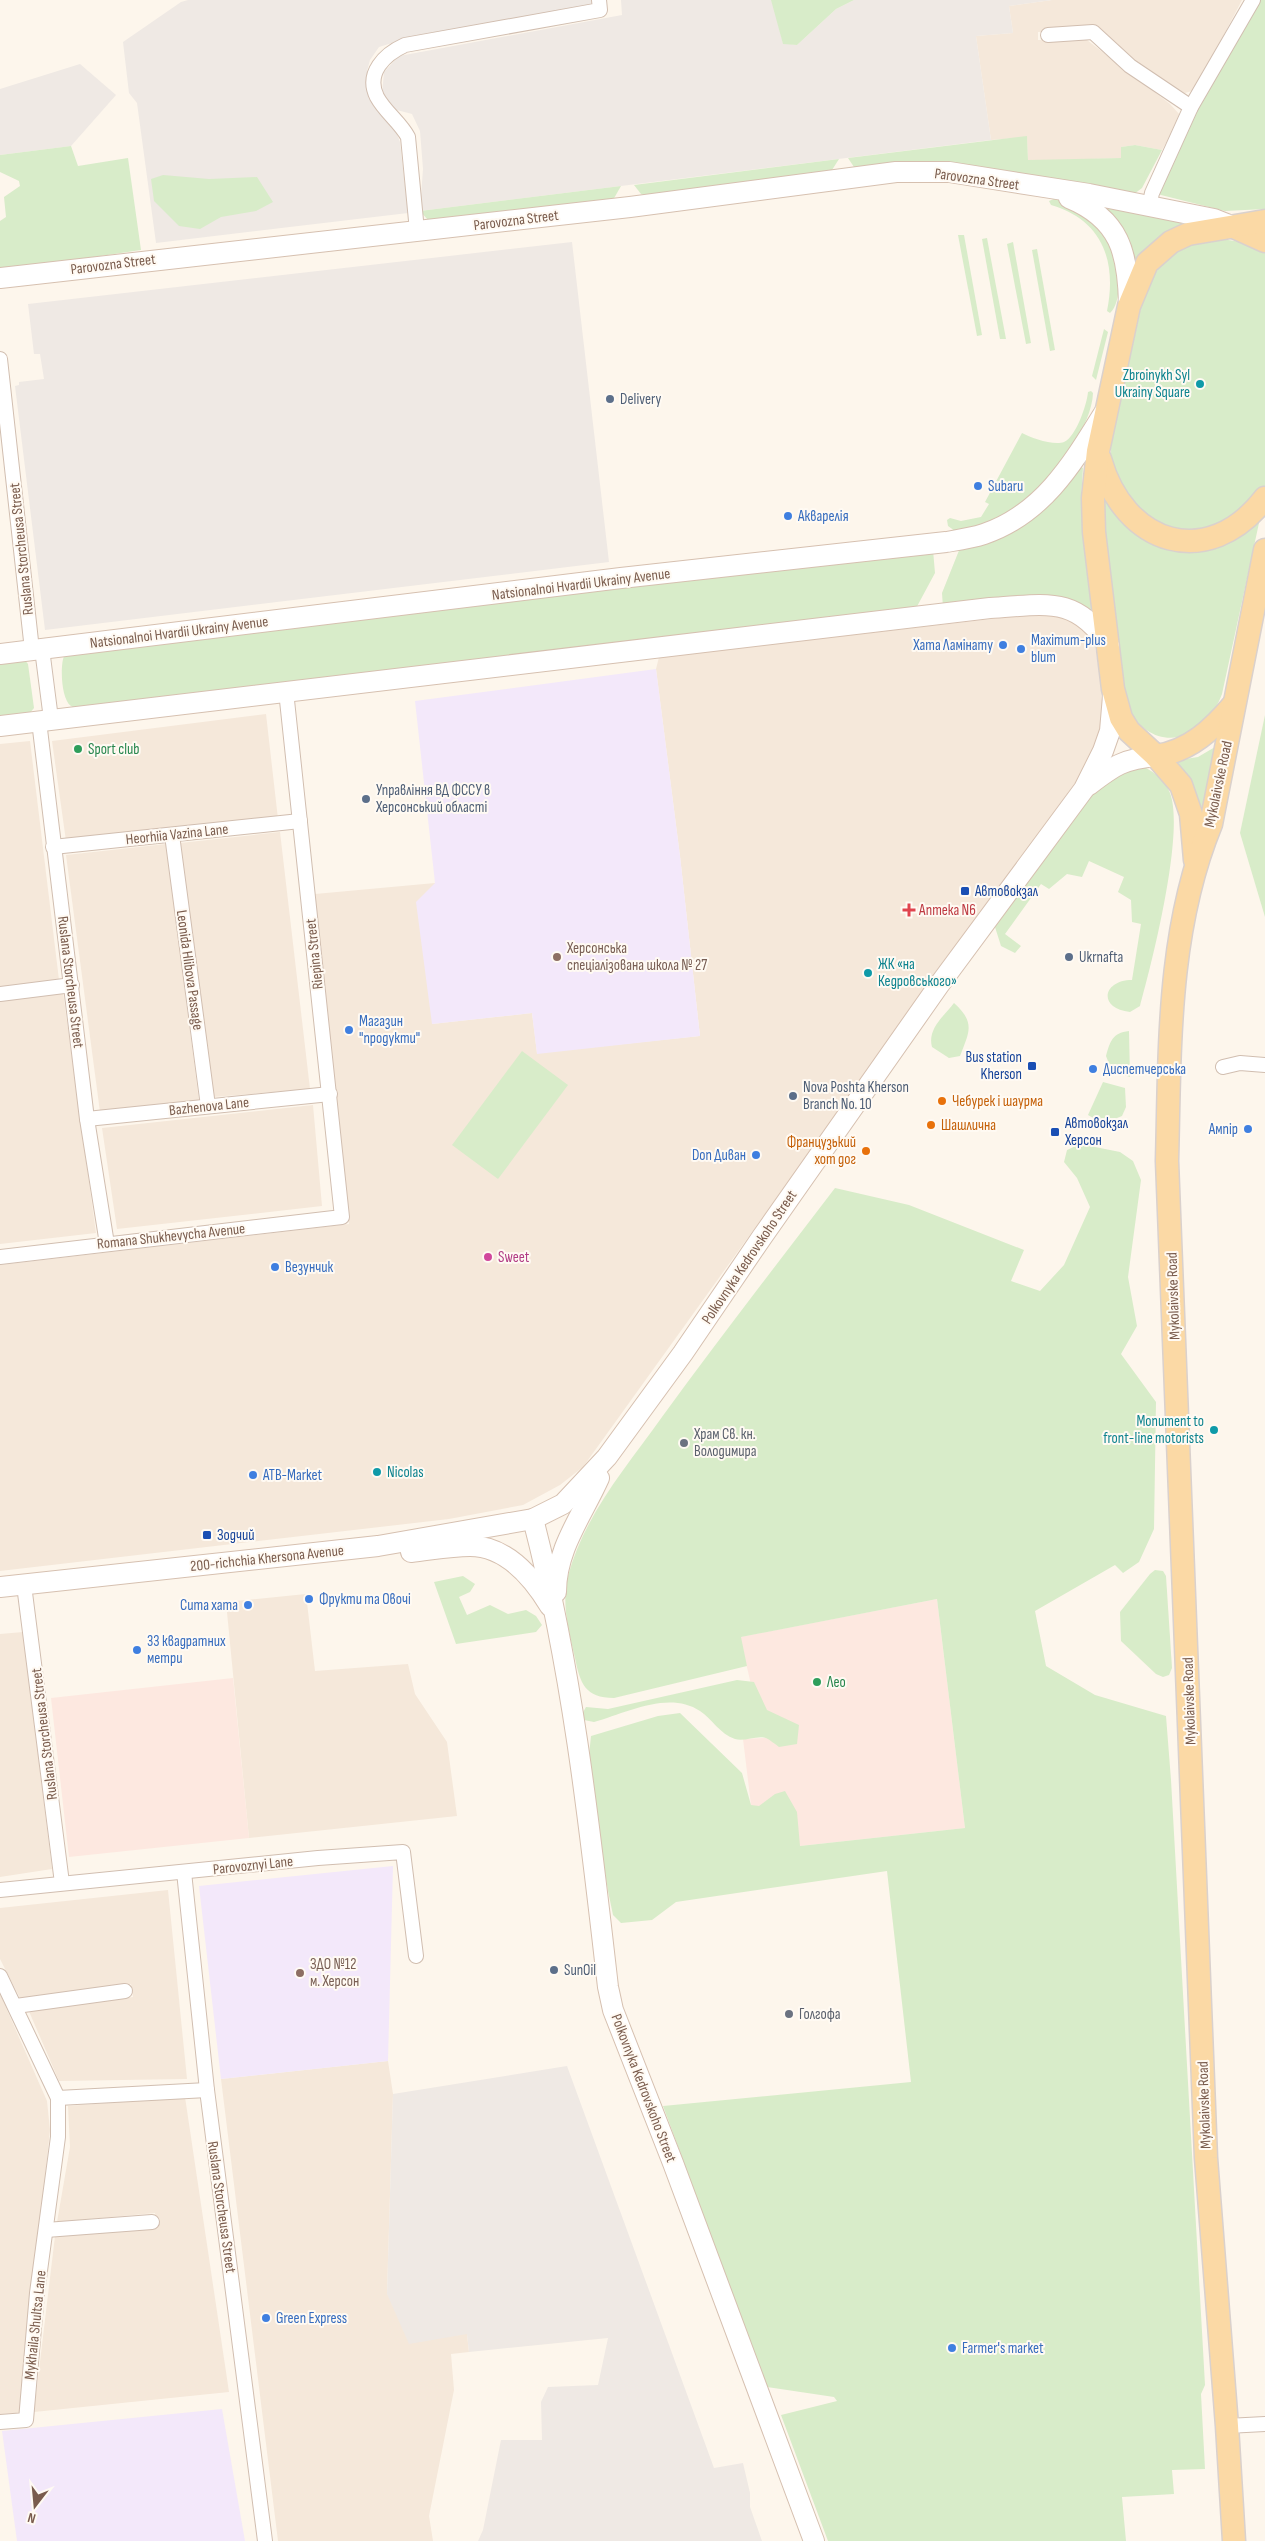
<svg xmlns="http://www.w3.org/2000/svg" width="1265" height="2541" font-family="'Sofia Sans Condensed',sans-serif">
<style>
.residential{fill:#f5e8da}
.commercial{fill:#fde8e0}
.industrial{fill:#efe9e4}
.education{fill:#f3e8fa}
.green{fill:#d8ecc9}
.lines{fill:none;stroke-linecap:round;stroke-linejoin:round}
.street-casing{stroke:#d1beb0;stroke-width:16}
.secondary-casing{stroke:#d6c0b0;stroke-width:22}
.primary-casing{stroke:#dad1cd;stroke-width:25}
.street{stroke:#fff;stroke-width:14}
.secondary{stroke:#fff;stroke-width:20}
.primary{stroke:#fbd9a5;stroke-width:22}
.culture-dot{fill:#0f9aa8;stroke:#fffaf3;stroke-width:2}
.service-dot{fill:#5c6f8a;stroke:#fffaf3;stroke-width:2}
.shop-dot{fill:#3f7fe0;stroke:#fffaf3;stroke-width:2}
.leisure-dot{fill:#2e9e5b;stroke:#fffaf3;stroke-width:2}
.transit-dot{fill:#1a4fb4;stroke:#fffaf3;stroke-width:2}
.health-dot{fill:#e0444e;stroke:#fffaf3;stroke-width:2}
.education-dot{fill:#8d6e63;stroke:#fffaf3;stroke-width:2}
.food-dot{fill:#e8710a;stroke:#fffaf3;stroke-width:2}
.hotel-dot{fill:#d1479c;stroke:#fffaf3;stroke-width:2}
.worship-dot{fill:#6b7280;stroke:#fffaf3;stroke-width:2}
.labels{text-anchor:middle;stroke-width:4;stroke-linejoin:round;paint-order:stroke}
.street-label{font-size:15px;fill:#7a5c4d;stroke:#fffaf3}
.culture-label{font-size:15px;fill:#0d838f;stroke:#fffaf3;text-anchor:end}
.service-label{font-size:15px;fill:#4e5e75;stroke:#fffaf3;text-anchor:start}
.shop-label{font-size:15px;fill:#366cbe;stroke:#fffaf3;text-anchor:start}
.leisure-label{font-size:15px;fill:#27864d;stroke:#fffaf3;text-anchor:start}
.transit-label{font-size:15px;fill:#164399;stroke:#fffaf3;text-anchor:start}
.health-label{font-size:15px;fill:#be3a42;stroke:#fffaf3;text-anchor:start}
.education-label{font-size:15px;fill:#785e54;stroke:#fffaf3;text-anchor:start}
.food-label{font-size:15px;fill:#c56008;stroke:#fffaf3;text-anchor:start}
.hotel-label{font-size:15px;fill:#b23c85;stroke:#fffaf3;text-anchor:start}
.worship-label{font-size:15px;fill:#5b616d;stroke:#fffaf3;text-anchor:start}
</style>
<rect width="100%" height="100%" fill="#fdf6ec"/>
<g class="residential">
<path d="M 1052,0 L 1242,0 L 1195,90 L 1185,93 L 1132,62 L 1099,29 L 1038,32 L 1038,40 L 1087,40 L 1170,104 L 1181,116 L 1162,150 L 1135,145 L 1121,147 L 1121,158 L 1028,161 L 1027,137 L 991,140 L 976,36 L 1013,33 L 1009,6 Z"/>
<path d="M 1045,613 L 1079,623 L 1094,640 L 1104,702 L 1099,736 L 1082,773 L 583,1467 L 560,1485 L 523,1505 L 449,1519 L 0,1571 L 0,1265 L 349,1224 L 315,894 L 435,883 L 432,1024 L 532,1013 L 537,1053 L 700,1036 L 680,856 L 656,669 L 659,657 Z"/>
<path d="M 266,714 L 278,819 L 66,841 L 52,741 Z"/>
<path d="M 30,741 L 59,980 L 0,987 L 0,744 Z"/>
<path d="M 280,832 L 310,1089 L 213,1097 L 180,843 Z"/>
<path d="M 166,844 L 199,1101 L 100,1112 L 66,855 Z"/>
<path d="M 63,992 L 96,1233 L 0,1244 L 0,1001 Z"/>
<path d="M 313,1105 L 322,1206 L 117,1229 L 102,1128 Z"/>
<path d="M 306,1594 L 315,1671 L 408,1664 L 415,1694 L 447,1742 L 457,1816 L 249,1838 L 226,1602 Z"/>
<path d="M 23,1632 L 52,1869 L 0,1877 L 0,1634 Z"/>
<path d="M 168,1890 L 187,2079 L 59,2081 L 28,2009 L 133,1997 L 131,1984 L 20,1998 L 0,1959 L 0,1908 Z"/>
<path d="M 0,1994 L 47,2101 L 50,2130 L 20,2413 L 0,2414 Z"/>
<path d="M 388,2061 L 393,2094 L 387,2294 L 467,2334 L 469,2352 L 451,2354 L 454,2390 L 429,2516 L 433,2541 L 278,2541 L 221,2079 Z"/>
<path d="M 185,2097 L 229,2392 L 34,2412 L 55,2236 L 157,2228 L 155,2213 L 57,2222 L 70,2147 L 68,2106 Z"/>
</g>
<g class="commercial">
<path d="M 937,1599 L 965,1828 L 800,1846 L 751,1805 L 743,1739 L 765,1738 L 758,1715 L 740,1637 Z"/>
<path d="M 233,1678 L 249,1838 L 69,1857 L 51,1698 Z"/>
</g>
<g class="industrial">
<path d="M 188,0 L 594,0 L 594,5 L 405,39 L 379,47 L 370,60 L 367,71 L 368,85 L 395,129 L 400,142 L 408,213 L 156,243 L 137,103 L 129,93 L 123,42 L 181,2 Z"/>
<path d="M 621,0 L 772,0 L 783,43 L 797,45 L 836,9 L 854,0 L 1052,0 L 1009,6 L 1013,33 L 976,36 L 991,140 L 420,211 L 423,169 L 420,131 L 412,114 L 393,109 L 382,94 L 384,72 L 399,56 L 622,15 Z"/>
<path d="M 80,64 L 116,95 L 71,146 L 0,155 L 0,89 Z"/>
<path d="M 572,242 L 609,562 L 45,630 L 15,386 L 19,385 L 19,382 L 44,379 L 40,354 L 34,354 L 28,304 Z"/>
<path d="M 567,2066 L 714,2468 L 743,2463 L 750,2493 L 750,2507 L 762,2541 L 478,2541 L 483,2530 L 501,2440 L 542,2440 L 541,2402 L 548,2387 L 598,2385 L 608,2338 L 469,2352 L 467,2334 L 409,2344 L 387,2294 L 393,2094 Z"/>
</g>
<g class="education">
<path d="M 656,669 L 680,856 L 700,1036 L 537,1054 L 532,1013 L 432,1024 L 416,902 L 435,883 L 415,701 Z"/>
<path d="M 393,1866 L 388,2061 L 221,2079 L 199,1886 Z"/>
<path d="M 222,2409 L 245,2541 L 17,2541 L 2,2431 Z"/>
</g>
<g class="green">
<path d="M 771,0 L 854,0 L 836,9 L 797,45 L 783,44 Z"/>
<path d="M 1260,0 L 1265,0 L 1265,209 L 1225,211 L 1157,194 L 1188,122 Z"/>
<path d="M 1027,136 L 1028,160 L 1121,158 L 1121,147 L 1135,145 L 1162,150 L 1142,188 L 1134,194 L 864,170 L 854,167 L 848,158 Z"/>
<path d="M 71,146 L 78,166 L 128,158 L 141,250 L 0,271 L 0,221 L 6,217 L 4,197 L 20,186 L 19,181 L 0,172 L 0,155 Z"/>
<path d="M 839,159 L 832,170 L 826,173 L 652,198 L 641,194 L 634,185 Z"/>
<path d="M 163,175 L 209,179 L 257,177 L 273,202 L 256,211 L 221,217 L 200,229 L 179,226 L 154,201 L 151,179 Z"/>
<path d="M 621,186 L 613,200 L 428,220 L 420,211 Z"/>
<path d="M 1054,199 L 1060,200 C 1073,209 1091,218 1102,229 C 1116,245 1127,297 1110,313 L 1107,311 C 1117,262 1103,220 1051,205 L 1049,201 Z"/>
<path d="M 1107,208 L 1189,222 C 1167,229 1151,242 1138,261 L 1133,260 L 1106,211 Z"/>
<path d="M 958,235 L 964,235 L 982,335 L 977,336 Z"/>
<path d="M 987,238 L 1006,339 L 1000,339 L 982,239 Z"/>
<path d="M 1216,238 L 1247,243 L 1265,252 L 1265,487 L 1228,528 L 1169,532 L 1129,506 L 1111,460 L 1111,445 L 1143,298 C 1159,258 1175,248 1216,238 Z"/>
<path d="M 1013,242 L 1031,343 L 1026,344 L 1007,244 Z"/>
<path d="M 1037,249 L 1055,350 L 1050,351 L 1032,250 Z"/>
<path d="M 1104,329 L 1108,332 L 1096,380 L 1092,376 Z"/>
<path d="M 1091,391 L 1093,393 C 1092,425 1058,470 1036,492 C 1024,504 1005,516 988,523 C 978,527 966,529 955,531 L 948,526 L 947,520 L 950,518 L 961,521 L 981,517 L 989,504 L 985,502 L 1022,433 C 1031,438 1054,446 1064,442 C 1076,437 1087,404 1088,392 Z"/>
<path d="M 1079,466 L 1083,468 L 1081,500 L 1092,611 L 943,608 L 942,593 L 960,548 L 1029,521 L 1056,498 Z"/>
<path d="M 1105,494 L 1194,550 C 1220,548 1236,540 1256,523 L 1259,523 L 1222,694 C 1204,742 1154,757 1126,706 L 1102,505 Z"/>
<path d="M 933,550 L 935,573 L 914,612 L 83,710 C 79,709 74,708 71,706 C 61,699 60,666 64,656 L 74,651 Z"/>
<path d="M 24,659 L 28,664 L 34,708 L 29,714 L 0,719 L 0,660 Z"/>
<path d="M 1265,715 L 1265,917 L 1240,833 Z"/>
<path d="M 1215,747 L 1206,816 L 1200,815 L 1178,765 L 1179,760 L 1198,757 Z"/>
<path d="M 1137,764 C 1151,769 1165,779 1170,793 C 1185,832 1152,963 1140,1006 L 1130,1012 C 1097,1008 1103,980 1132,980 L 1141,924 L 1132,922 L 1131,900 L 1118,892 L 1124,877 L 1089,861 L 1082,877 L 1067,874 L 1049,889 L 1041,884 L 1005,934 L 1021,946 L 1015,953 L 1001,946 L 995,927 L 997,918 L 1099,780 Z"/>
<path d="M 954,1003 C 976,1023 969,1032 960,1056 L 949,1058 L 932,1047 C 927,1029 944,1016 954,1003 Z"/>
<path d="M 1129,1031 L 1130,1077 L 1112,1071 L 1106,1056 C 1110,1042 1112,1033 1129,1031 Z"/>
<path d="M 522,1051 L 568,1085 L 498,1179 L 452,1145 Z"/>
<path d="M 1103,1082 L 1125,1088 L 1126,1107 L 1122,1116 C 1108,1122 1100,1123 1088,1115 Z"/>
<path d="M 1080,1144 L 1120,1152 L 1133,1161 L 1141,1180 L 1128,1277 L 1137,1326 L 1121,1354 L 1156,1402 L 1154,1529 L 1139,1562 L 1123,1573 L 1115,1565 L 1035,1611 L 1046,1666 L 1095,1695 L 1166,1716 L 1171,1780 L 1205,2385 L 1201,2394 L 1205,2469 L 1172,2470 L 1174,2494 L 1122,2497 L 1126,2541 L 828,2541 L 781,2415 L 837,2401 L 834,2397 L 767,2387 L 663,2106 L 911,2082 L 887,1871 L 676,1902 L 652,1920 L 621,1923 L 613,1915 L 608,1891 L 588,1765 L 591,1736 L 658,1716 L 680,1713 L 742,1773 L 751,1805 L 759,1806 L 775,1794 L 785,1791 L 797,1812 L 800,1846 L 965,1828 L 937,1599 L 741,1637 L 747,1666 L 614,1698 C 585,1698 580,1683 575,1658 C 569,1632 561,1603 568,1576 C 585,1514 625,1469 662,1417 C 718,1340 777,1264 835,1188 L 909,1205 L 1024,1250 L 1011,1281 L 1040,1291 L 1064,1265 L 1090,1207 L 1077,1178 L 1064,1162 L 1067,1150 Z"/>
<path d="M 1155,1570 L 1163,1571 L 1166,1576 L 1172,1668 L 1169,1675 L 1163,1677 L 1156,1674 L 1121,1641 L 1120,1612 L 1150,1574 Z"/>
<path d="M 463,1576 L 475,1584 L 470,1592 L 459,1597 L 467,1615 L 490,1605 L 508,1614 L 526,1610 L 536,1616 L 542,1625 L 536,1632 L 456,1644 L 434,1582 Z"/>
<path d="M 737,1680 L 754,1682 L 767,1710 L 799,1725 L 797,1744 L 779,1747 C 775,1744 770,1740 766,1738 C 757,1735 744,1742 735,1739 C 720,1734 712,1719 700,1711 C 669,1690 626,1713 594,1722 L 584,1720 L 582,1714 L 586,1707 L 608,1709 Z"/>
</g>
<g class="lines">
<g class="street-casing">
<g id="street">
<path d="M 1048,35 L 1093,32 L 1130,66 L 1191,107"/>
<path d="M 1149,206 L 1152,193 L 1191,107 L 1253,0"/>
<path d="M 417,231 L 408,137 C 400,122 385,112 377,97 C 365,73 385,54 405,45 L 600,10 L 599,0"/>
<path d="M 0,359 L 32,650"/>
<path d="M 42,649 L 51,719"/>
<path d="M 39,721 L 87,1119 L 107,1244"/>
<path d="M 172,835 L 208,1106"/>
<path d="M 53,847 L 300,821"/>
<path d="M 0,994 L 72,985"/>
<path d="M 1223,1067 L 1240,1063 L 1265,1065"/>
<path d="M 87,1119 L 330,1094"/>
<path d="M 0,1257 L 342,1217 L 286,691"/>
<path d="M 24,1585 L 62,1883"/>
<path d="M 184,1872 L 207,2090 L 265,2541"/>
<path d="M 0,1890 L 318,1858 L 403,1852 L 416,1956"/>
<path d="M 0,1976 L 58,2098 L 58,2137 L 37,2293 L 26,2420 L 0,2422"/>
<path d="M 16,2006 L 125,1991"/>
<path d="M 58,2098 L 207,2090"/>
<path d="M 46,2230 L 152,2222"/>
<path d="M 1227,2426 L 1265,2424"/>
</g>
</g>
<g class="secondary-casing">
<g id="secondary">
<path d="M 1069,198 C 1120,219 1128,253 1129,304"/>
<path d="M 0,278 L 630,207 L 896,172 L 949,172 L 1089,194 L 1214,219 L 1234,227"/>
<path d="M 0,654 L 621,578 L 946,542 C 958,540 972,538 984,534 C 1043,514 1073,463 1104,413"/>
<path d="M 0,726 L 990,608 C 1044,605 1076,594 1109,646"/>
<path d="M 1089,785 C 1115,765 1124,759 1156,756"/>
<path d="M 533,1519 C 573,1673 590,1830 608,1987 L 613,2010 L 673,2163 L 814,2541"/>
<path d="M 411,1552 C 430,1550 450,1546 470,1546 C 506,1546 533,1578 550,1606"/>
<path d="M 0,1587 L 378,1546 L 533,1519 L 563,1504 L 607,1457 L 683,1353 L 762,1237 L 939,985 L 1084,789 L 1103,751 L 1110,731 L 1113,696"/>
<path d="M 556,1592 C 556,1549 582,1516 599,1478"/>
</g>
</g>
<g class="primary-casing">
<g id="primary">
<path d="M 1234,227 L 1265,241"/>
<path d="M 1100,459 C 1124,545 1208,572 1265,498"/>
<path d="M 1156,756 C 1190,751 1213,729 1234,704"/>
<path d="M 1195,860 L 1191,814 L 1181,785 L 1156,756 L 1129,731 L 1121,718 L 1113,689 L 1094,532 L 1093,498 L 1098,451 L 1129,306 L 1147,263 L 1171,242 L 1188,234 L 1265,221"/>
<path d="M 1234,2541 L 1227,2426 L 1206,2158 L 1167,1161 C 1170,1048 1167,931 1211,824 L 1265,550"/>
</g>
</g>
<use href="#street" class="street"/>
<use href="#secondary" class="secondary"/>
<use href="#primary" class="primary"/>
</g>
<g class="culture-dot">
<circle cx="1200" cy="384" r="5"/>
<circle cx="868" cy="973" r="5"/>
<circle cx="1214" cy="1430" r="5"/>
<circle cx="377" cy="1472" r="5"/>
</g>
<g class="service-dot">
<circle cx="610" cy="399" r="5"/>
<circle cx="366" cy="799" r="5"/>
<circle cx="1069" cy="957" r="5"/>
<circle cx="793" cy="1096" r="5"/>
<circle cx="554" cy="1970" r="5"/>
</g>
<g class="shop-dot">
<circle cx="978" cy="486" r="5"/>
<circle cx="788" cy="516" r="5"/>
<circle cx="1003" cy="645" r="5"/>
<circle cx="1021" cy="649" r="5"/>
<circle cx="349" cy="1030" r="5"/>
<circle cx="1093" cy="1069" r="5"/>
<circle cx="1248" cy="1129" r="5"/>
<circle cx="756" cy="1155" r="5"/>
<circle cx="275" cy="1267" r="5"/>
<circle cx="253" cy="1475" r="5"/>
<circle cx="309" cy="1599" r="5"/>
<circle cx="248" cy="1605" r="5"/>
<circle cx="137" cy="1650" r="5"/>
<circle cx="266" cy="2318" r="5"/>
<circle cx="952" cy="2348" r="5"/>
</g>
<g class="leisure-dot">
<circle cx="78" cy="749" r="5"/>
<circle cx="817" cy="1682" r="5"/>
</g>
<g class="transit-dot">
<rect x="960" y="886" width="10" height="10" rx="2.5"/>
<rect x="1027" y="1061" width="10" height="10" rx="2.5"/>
<rect x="1050" y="1127" width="10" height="10" rx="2.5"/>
<rect x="202" y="1530" width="10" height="10" rx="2.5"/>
</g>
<path class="health-dot" d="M906.5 902.5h5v5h5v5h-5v5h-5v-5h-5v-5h5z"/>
<g class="education-dot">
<circle cx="557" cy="957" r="5"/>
<circle cx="300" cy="1973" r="5"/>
</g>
<g class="food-dot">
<circle cx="942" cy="1101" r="5"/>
<circle cx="931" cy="1125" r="5"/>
<circle cx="866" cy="1151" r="5"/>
</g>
<circle class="hotel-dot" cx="488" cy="1257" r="5"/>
<g class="worship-dot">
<circle cx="684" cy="1443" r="5"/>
<circle cx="789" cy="2014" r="5"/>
</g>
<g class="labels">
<g class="street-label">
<text transform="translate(977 179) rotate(8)" y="5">Parovozna Street</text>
<text transform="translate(516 220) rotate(-7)" y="5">Parovozna Street</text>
<text transform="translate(113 264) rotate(-7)" y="5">Parovozna Street</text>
<text transform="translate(21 549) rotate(-96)" y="5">Ruslana Storcheusa Street</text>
<text transform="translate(581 584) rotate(-7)" y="5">Natsionalnoi Hvardii Ukrainy Avenue</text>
<text transform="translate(179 632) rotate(-7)" y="5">Natsionalnoi Hvardii Ukrainy Avenue</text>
<text transform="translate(1218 784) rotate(-78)" y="5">Mykolaivske Road</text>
<text transform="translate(177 834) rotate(-6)" y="5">Heorhiia Vazina Lane</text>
<text transform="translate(314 954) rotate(-96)" y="5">Riepina Street</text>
<text transform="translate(190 970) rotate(82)" y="5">Leonida Hlibova Passage</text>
<text transform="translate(71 982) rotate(83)" y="5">Ruslana Storcheusa Street</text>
<text transform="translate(209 1106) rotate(-6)" y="5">Bazhenova Lane</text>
<text transform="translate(171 1236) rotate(-6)" y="5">Romana Shukhevycha Avenue</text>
<text transform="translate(749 1257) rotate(-56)" y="5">Polkovnyka Kedrovskoho Street</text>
<text transform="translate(1173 1296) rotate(-92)" y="5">Mykolaivske Road</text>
<text transform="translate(267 1558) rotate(-6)" y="5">200-richchia Khersona Avenue</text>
<text transform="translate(1189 1701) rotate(-92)" y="5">Mykolaivske Road</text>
<text transform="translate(44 1734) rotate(-97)" y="5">Ruslana Storcheusa Street</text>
<text transform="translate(253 1865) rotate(-6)" y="5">Parovoznyi Lane</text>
<text transform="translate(644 2088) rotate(69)" y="5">Polkovnyka Kedrovskoho Street</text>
<text transform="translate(1204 2105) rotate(-92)" y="5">Mykolaivske Road</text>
<text transform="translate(222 2207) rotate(82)" y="5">Ruslana Storcheusa Street</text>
<text transform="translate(35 2325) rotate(-84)" y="5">Mykhaila Shultsa Lane</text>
</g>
<g class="culture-label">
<text x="1190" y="380">Zbroinykh Syl<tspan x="1190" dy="17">Ukrainy Square</tspan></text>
<text x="878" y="969" text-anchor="start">ЖК «на<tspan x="878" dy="17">Кедровського»</tspan></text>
<text x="1204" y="1426">Monument to<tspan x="1204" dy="17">front-line motorists</tspan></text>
<text x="387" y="1477" text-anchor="start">Nicolas</text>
</g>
<g class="service-label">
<text x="620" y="404">Delivery</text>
<text x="376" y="795">Управління ВД ФССУ в<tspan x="376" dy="17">Херсонський області</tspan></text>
<text x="1079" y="962">Ukrnafta</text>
<text x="803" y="1092">Nova Poshta Kherson<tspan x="803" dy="17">Branch No. 10</tspan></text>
<text x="564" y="1975">SunOil</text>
</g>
<g class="shop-label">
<text x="988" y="491">Subaru</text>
<text x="798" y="521">Акварелія</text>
<text x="1031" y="645">Maximum-plus<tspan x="1031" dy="17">blum</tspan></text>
<text x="993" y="650" text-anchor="end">Хата Ламінату</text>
<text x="359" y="1026">Магазин<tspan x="359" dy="17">"продукти"</tspan></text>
<text x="1103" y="1074">Диспетчерська</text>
<text x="1238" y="1134" text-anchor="end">Ампір</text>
<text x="746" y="1160" text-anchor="end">Don Диван</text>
<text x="285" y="1272">Везунчик</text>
<text x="263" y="1480">ATB-Market</text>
<text x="319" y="1604">Фрукти та Овочі</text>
<text x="238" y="1610" text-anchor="end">Сита хата</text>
<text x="147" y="1646">33 квадратних<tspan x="147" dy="17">метри</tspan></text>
<text x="276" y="2323">Green Express</text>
<text x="962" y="2353">Farmer's market</text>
</g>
<g class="leisure-label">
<text x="88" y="754">Sport club</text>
<text x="827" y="1687">Лео</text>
</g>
<g class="transit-label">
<text x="975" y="896">Автовокзал</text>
<text x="1022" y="1062" text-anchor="end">Bus station<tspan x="1022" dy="17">Kherson</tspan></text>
<text x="1065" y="1128">Автовокзал<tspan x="1065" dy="17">Херсон</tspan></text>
<text x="217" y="1540">Зодчий</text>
</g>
<g class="health-label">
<text x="919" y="915">Аптека N6</text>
</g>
<g class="education-label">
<text x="567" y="953">Херсонська<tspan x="567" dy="17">спеціалізована школа № 27</tspan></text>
<text x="310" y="1969">ЗДО №12<tspan x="310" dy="17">м. Херсон</tspan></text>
</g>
<g class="food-label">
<text x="952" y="1106">Чебурек і шаурма</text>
<text x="941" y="1130">Шашлична</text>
<text x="856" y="1147" text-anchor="end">Французький<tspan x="856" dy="17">хот дог</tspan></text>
</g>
<g class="hotel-label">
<text x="498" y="1262">Sweet</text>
</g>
<g class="worship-label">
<text x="694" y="1439">Храм Св. кн.<tspan x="694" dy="17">Володимира</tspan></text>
<text x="799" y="2019">Голгофа</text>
</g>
</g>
<g transform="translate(35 2506) rotate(196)" stroke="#fffaf3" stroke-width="4" paint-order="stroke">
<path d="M0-4L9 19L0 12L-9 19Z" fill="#7a5c4d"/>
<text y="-8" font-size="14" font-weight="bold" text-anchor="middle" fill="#7a5c4d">N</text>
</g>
</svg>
